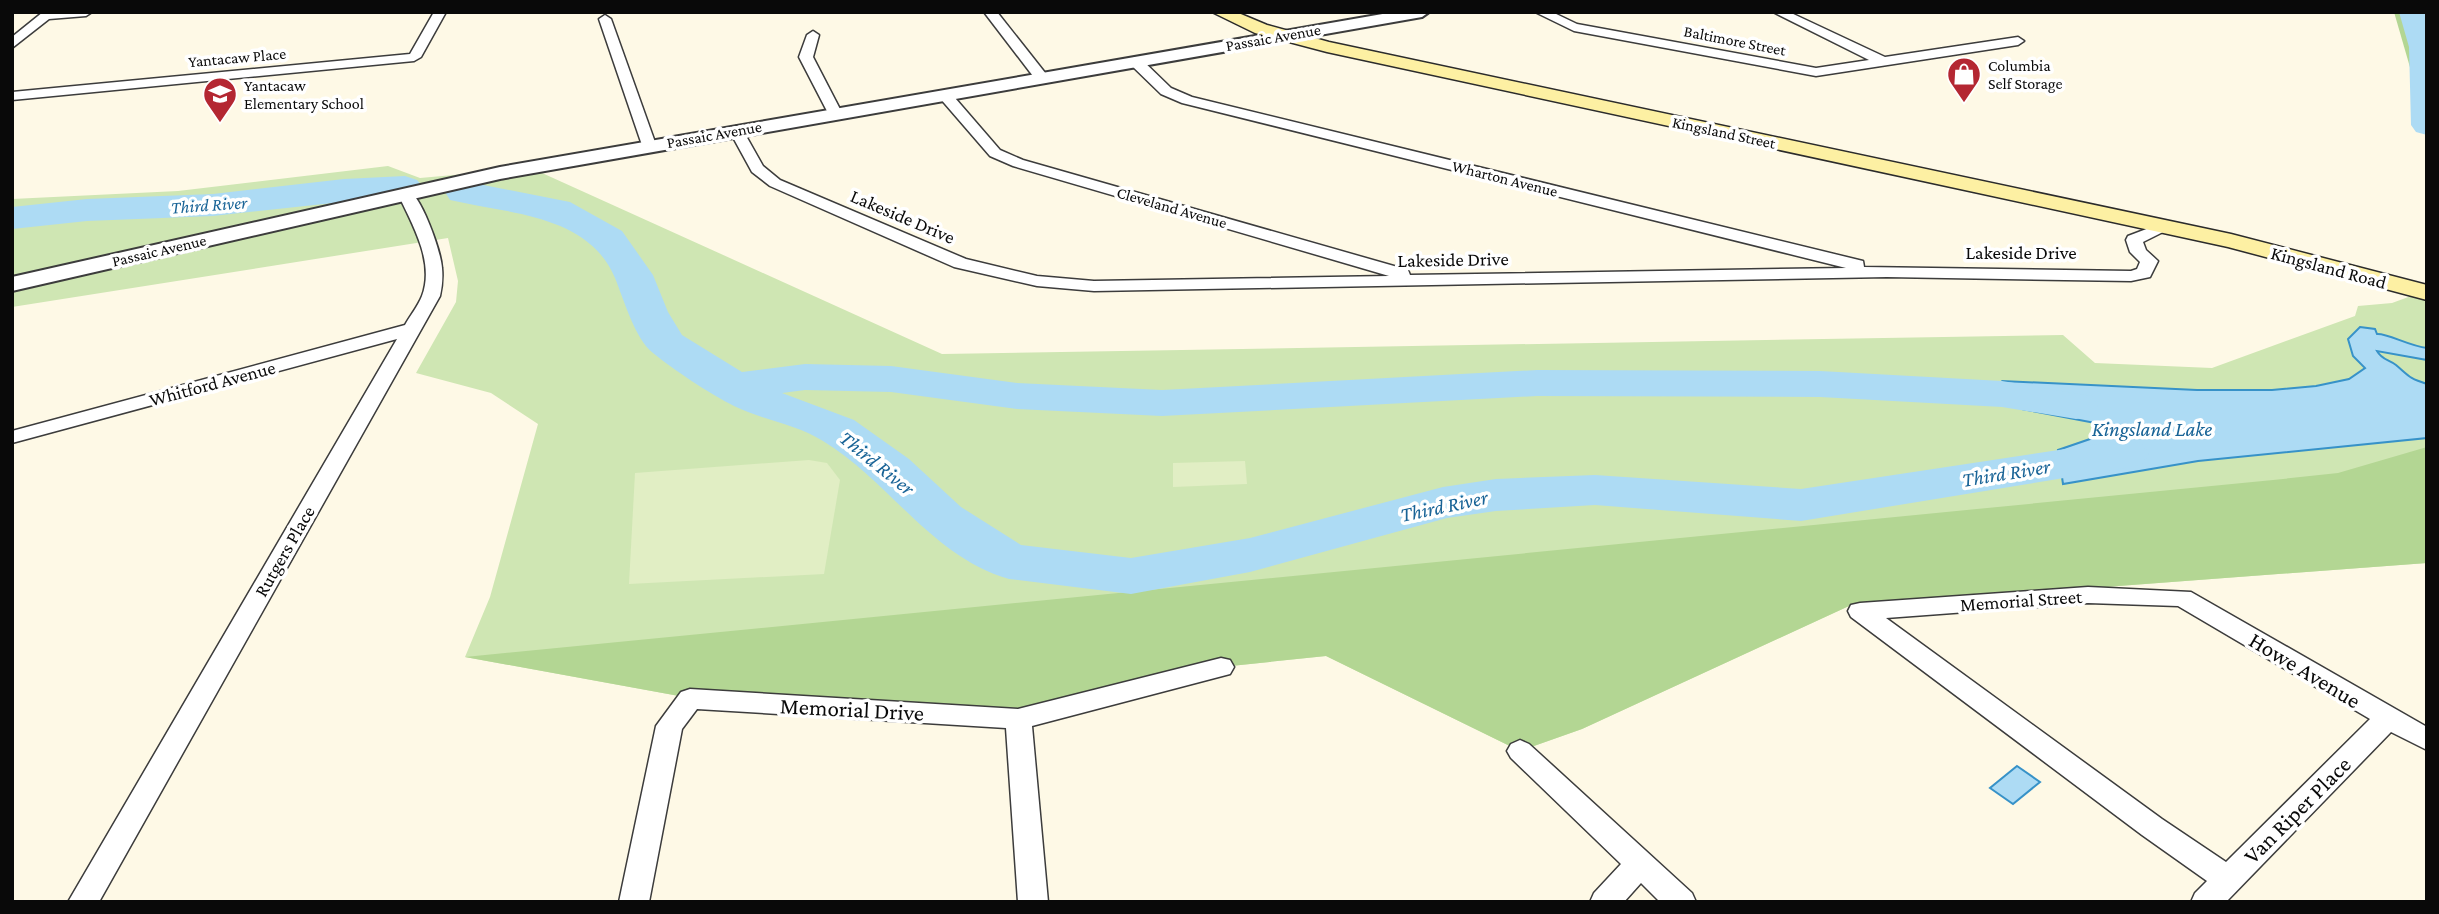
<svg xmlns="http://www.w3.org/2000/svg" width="2439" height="914" font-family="'Crimson Pro',serif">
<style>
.green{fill:#cfe6b3}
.forest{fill:#b3d693}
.pitch{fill:#e1eec4}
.water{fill:#addbf4;stroke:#3792c8;stroke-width:2}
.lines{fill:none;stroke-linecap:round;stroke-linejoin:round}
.river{fill:#addbf4;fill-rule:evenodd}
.minor-casing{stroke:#3c3c3c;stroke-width:3}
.tertiary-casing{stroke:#3c3c3c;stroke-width:4}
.secondary-casing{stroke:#2b2b2b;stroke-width:3}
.minor{fill:#fff;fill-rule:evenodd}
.tertiary{fill:#fff;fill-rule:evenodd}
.secondary{fill:#fdf0a3;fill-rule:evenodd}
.labels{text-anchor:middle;stroke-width:7;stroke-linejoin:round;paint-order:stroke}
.far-street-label{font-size:16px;fill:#090909;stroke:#fff}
.far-poi-label{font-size:16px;fill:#090909;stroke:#fff;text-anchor:start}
.far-water-label{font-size:18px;font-style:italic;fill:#186396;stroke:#fff}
.street-label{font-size:19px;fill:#090909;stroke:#fff}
.water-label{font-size:21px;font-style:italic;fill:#186396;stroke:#fff}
.near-street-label{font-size:23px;fill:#090909;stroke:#fff}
</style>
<rect width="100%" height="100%" fill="#fef9e6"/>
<path class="green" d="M 388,166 L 420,178 L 531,168 L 942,354 L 2063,335 L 2095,363 L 2212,368 L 2355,316 L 2358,306 L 2392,303 L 2422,292 L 2427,293 L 2427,563 L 1849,606 L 1582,729 L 1520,751 L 1326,656 L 1221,667 L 690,698 L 465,657 L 490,597 L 538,424 L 491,393 L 416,373 L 456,302 L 458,281 L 448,238 L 12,307 L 12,199 L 178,191 Z"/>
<g class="forest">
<path d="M 2394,12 L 2427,12 L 2427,126 Z"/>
<path d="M 2427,447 L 2427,563 L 1849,606 L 1582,729 L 1520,751 L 1326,656 L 1221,667 L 1019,717 L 690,698 L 465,657 L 2273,480 L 2338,473 Z"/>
</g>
<g class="pitch">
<path d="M 809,460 L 827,463 L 840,480 L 824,574 L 629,584 L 635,473 Z"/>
<path d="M 1245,461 L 1247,484 L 1173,487 L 1173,463 Z"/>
</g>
<g class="water">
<path d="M 2360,327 L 2375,329 L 2377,334 C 2387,333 2409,346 2427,348 L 2427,360 L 2377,351 C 2382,360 2388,359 2396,365 C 2409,376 2408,378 2427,384 L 2427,438 L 2198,461 L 2063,484 L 2058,450 L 2090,439 L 2111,426 L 2022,409 L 2003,381 L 2197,390 L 2272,390 L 2316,386 L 2349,379 L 2365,368 L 2353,356 L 2348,339 Z"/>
<path d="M 2017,766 L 2040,782 L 2013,804 L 1990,788 Z"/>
</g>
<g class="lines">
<g class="river">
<path d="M 2399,12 L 2427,12 L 2427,135 L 2416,132 L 2411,125 L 2409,47 Z"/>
<path d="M 405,176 L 417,180 L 423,187 L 417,194 L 213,216 L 87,221 L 12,229 L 12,207 L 87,199 L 213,194 L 344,179 Z"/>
<path d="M 463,181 L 570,202 L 622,231 L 653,275 L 668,312 L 682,335 L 742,372 L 805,364 L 891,366 L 1017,383 L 1162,390 L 1537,370 L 1820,371 L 2002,381 L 2092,396 L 2098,406 L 2092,416 L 2076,419 L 2002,407 L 1820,397 L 1537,396 L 1162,416 L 1017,409 L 891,392 L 805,390 L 782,393 L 854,420 L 909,459 L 961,507 L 1021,545 L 1131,558 L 1250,538 L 1443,487 L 1496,479 L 1595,475 L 1801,489 L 2125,440 L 2142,444 L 2149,454 L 2142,464 L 2125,468 L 1801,521 L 1595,505 L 1496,511 L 1447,518 L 1250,572 L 1131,594 L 1009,579 C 932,557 889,481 823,441 C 796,424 762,420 734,406 C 710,394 674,370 653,353 C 635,339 624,300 615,278 C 588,214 509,214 450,200 L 445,192 L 450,184 Z"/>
</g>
<g class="minor-casing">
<g id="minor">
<path d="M 43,12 L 92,12 L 86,16 L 49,19 L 12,48 L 12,37 Z"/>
<path d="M 434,12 L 446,12 L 421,57 L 414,61 L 12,100 L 12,92 L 410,54 Z"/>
<path d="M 984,12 L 997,12 L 1046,74 L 1046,80 L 1036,80 Z"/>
<path d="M 1535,12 L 1552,12 L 1577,24 L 1816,68 L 1869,60 L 1773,12 L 1789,12 L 1885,57 L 2018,37 L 2024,41 L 2018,45 L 1816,76 L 1574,31 Z"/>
<path d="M 605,15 L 611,19 L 656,145 L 654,148 L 649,149 L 642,145 L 599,19 Z"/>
<path d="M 813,31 L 819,35 L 813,57 L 842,113 L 840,116 L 830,116 L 828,113 L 799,57 L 807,35 Z"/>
<path d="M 1135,57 L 1140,58 L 1171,88 L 1192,97 L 1863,261 L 1864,267 L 2131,271 L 2137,269 L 2140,262 L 2130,252 L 2126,240 L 2128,236 L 2165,222 L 2173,227 L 2143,242 L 2146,250 L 2158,261 L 2150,277 L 2131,281 L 1887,277 L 1094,291 L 1037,286 L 954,267 L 770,186 L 752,172 L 729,130 L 736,126 L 741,127 L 763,166 L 780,180 L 966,259 L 1037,276 L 1094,281 L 1389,276 L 1013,166 L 990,156 L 939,97 L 939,91 L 949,91 L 1000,150 L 1023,160 L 1408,270 L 1410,275 L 1846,268 L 1182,103 L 1161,94 L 1130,64 L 1128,61 Z"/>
<path d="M 406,189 C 421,193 441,252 442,268 C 443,278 442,287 440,296 L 99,902 L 68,902 L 397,339 L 12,443 L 12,431 L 405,325 C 410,316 418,306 422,296 C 435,262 412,224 398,194 Z"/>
<path d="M 2088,587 L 2191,592 L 2427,727 L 2427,750 L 2391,732 L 2226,902 L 2191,902 L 2195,893 L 2207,881 L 2142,835 L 1851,617 L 1848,611 L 1851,605 L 1860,603 ZM 2088,603 L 2178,606 L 2370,719 L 2226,862 L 2162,819 L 1886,618 Z"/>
<path d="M 1221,658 L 1230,660 L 1234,667 L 1230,674 L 1032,726 L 1048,902 L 1018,902 L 1006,728 L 697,709 L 682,729 L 649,902 L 619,902 L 656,726 L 681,692 L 690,689 L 1018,709 Z"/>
<path d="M 1520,740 L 1529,744 L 1692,893 L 1696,902 L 1660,902 L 1641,883 L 1624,902 L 1590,902 L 1594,893 L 1621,864 L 1511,758 L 1507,751 L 1511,744 Z"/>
</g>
</g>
<g class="tertiary-casing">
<path id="tertiary" d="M 1394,12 L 1429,12 L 1422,17 L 500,179 L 12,291 L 12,277 L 500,167 Z"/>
</g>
<g class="secondary-casing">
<path id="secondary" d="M 1212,12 L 1236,12 L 1267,25 L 1329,42 L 2231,234 L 2427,285 L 2427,300 L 2228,247 L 1327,52 L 1255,33 Z"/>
</g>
<use href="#minor" class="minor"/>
<use href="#tertiary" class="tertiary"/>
<use href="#secondary" class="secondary"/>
</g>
<defs>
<g id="shop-pin" transform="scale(1.75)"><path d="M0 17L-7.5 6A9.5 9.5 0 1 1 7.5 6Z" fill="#b42732" stroke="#fff"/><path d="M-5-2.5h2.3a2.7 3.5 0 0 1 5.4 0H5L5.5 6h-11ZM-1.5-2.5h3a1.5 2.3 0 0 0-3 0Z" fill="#fff"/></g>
<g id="school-pin" transform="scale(1.75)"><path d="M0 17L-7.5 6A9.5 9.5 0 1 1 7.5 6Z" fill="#b42732" stroke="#fff"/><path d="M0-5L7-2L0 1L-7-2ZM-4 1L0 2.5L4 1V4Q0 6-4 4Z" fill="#fff"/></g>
</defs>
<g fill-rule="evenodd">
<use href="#shop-pin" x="1964" y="74"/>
<use href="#school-pin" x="220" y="94"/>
</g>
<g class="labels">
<g class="far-street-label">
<text transform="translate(1273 37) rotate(-10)" y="6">Passaic Avenue</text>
<text transform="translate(1735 40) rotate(11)" y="6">Baltimore Street</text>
<text transform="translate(237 57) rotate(-5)" y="6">Yantacaw Place</text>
<text transform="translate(1724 132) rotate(12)" y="6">Kingsland Street</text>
<text transform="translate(714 134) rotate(-10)" y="6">Passaic Avenue</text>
<text transform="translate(1505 178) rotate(14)" y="6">Wharton Avenue</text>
<text transform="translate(1172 207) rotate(16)" y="6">Cleveland Avenue</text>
<text transform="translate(159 250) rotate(-13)" y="6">Passaic Avenue</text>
</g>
<g class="far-poi-label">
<text x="1988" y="71">Columbia<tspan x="1988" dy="18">Self Storage</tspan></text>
<text x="244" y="91">Yantacaw<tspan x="244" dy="18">Elementary School</tspan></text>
</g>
<g class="far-water-label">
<text transform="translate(209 205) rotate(-4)" y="6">Third River</text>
</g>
<g class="street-label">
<text transform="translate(903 216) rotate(23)" y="7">Lakeside Drive</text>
<text x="2021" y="259">Lakeside Drive</text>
<text transform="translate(1453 259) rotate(-1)" y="7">Lakeside Drive</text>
<text transform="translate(2329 267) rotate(15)" y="7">Kingsland Road</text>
<text transform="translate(212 383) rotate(-15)" y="7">Whitford Avenue</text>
<text transform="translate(284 551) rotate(-60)" y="7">Rutgers Place</text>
<text transform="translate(2021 600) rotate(-4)" y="7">Memorial Street</text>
</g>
<g class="water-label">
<text x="2152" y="436">Kingsland Lake</text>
<text transform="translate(877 463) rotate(39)" y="7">Third River</text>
<text transform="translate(2006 473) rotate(-9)" y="7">Third River</text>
<text transform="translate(1444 506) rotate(-12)" y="7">Third River</text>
</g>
<g class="near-street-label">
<text transform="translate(2305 670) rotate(31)" y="8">Howe Avenue</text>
<text transform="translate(852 709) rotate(3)" y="8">Memorial Drive</text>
<text transform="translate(2297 810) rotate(-45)" y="8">Van Riper Place</text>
</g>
</g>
<rect width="2439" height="914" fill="none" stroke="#090909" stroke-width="28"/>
</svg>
